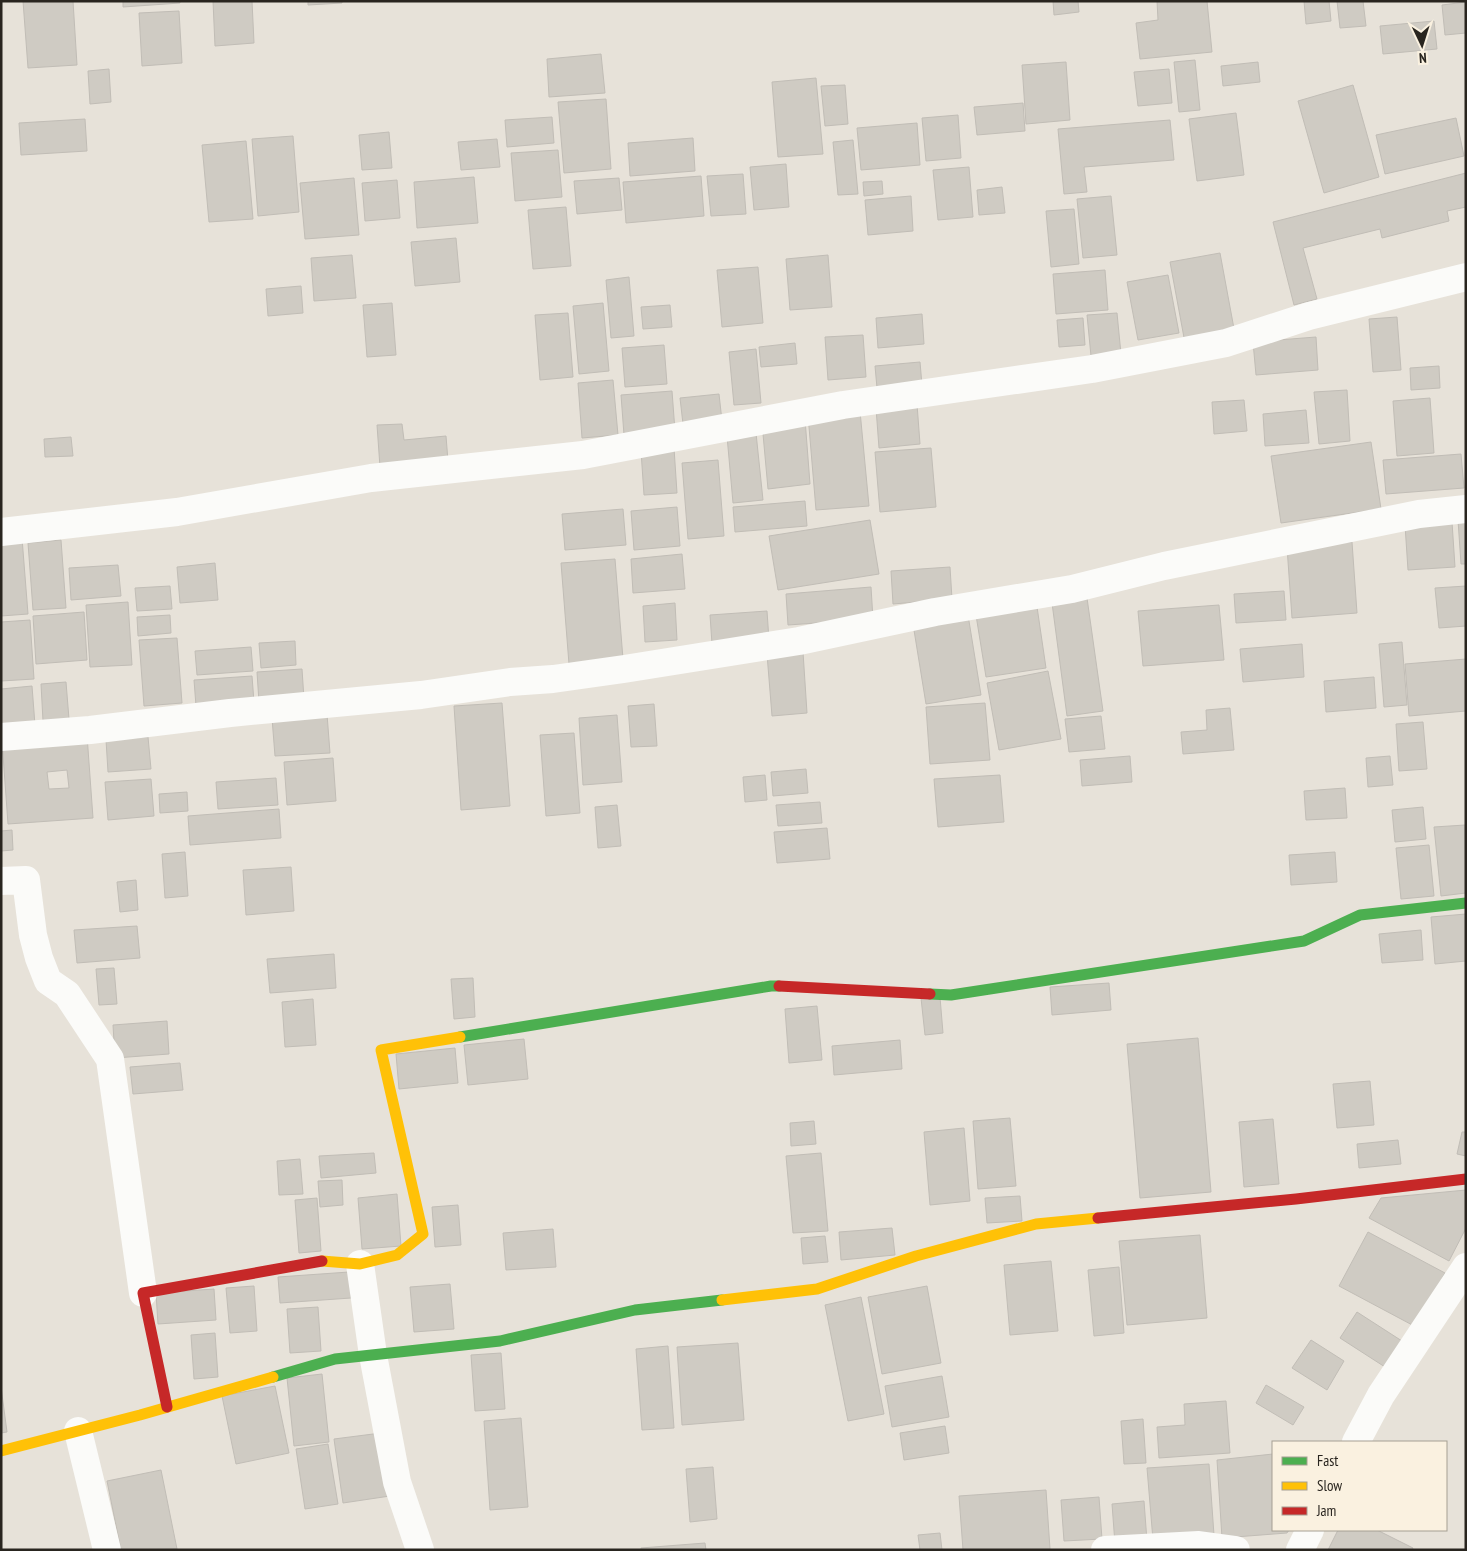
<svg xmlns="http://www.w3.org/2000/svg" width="1467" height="1551" font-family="'PT Sans Narrow',sans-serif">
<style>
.building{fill:#cfcbc3;stroke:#c1bdb6;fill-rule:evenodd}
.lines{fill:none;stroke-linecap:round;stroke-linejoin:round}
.street{stroke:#fbfbf9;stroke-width:28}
.fast{stroke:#4caf50;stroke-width:11}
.slow{stroke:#ffc107;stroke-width:11}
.jam{stroke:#c62828;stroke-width:11}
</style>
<rect width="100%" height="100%" fill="#e7e2d9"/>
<g class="building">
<path d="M 23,1 L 73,1 L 77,65 L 28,68 Z"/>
<path d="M 123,1 L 180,1 L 180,3 L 123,7 Z"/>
<path d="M 213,1 L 252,1 L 254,43 L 215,46 Z"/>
<path d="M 308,1 L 342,1 L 342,3 L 308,5 Z"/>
<path d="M 1053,1 L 1078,1 L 1079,12 L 1054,15 Z"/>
<path d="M 1157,1 L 1207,1 L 1212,52 L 1140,59 L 1136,23 L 1158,20 Z"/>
<path d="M 1304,1 L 1329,1 L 1331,21 L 1306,24 Z"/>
<path d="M 1337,1 L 1363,1 L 1366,26 L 1340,28 Z"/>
<path d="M 1466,2 L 1466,33 L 1445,35 L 1442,5 Z"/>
<path d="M 179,11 L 182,63 L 142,66 L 139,13 Z"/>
<path d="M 1434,21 L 1437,49 L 1383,54 L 1380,26 Z"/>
<path d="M 601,54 L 605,93 L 549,97 L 547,59 Z"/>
<path d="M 1195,60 L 1200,110 L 1179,112 L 1174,62 Z"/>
<path d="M 1066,62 L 1070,120 L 1026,124 L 1022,65 Z"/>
<path d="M 1258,62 L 1260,82 L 1223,86 L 1221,66 Z"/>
<path d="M 109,69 L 111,102 L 90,104 L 88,71 Z"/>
<path d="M 1169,69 L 1172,103 L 1138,106 L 1134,72 Z"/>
<path d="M 816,78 L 823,154 L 778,157 L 772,82 Z"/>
<path d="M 845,85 L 848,124 L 825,126 L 821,86 Z"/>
<path d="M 1353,85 L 1379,177 L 1324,193 L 1298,101 Z"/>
<path d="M 606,99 L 611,169 L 564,173 L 558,102 Z"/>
<path d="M 1023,103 L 1025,131 L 977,135 L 974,107 Z"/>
<path d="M 1236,113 L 1244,175 L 1197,181 L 1189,119 Z"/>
<path d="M 958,115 L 961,158 L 926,161 L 922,118 Z"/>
<path d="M 552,117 L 554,143 L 507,147 L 505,120 Z"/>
<path d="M 1456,118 L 1464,156 L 1385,174 L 1376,135 Z"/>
<path d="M 85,119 L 87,151 L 21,155 L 19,123 Z"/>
<path d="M 1170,120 L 1174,160 L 1084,167 L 1087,192 L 1064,194 L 1058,129 Z"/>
<path d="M 917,123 L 920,165 L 861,170 L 857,128 Z"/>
<path d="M 389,132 L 392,168 L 362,170 L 359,135 Z"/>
<path d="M 293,136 L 299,212 L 258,216 L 252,139 Z"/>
<path d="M 693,138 L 695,171 L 630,176 L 628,143 Z"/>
<path d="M 497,139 L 500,167 L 461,170 L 458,142 Z"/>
<path d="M 853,140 L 858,194 L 838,195 L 833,142 Z"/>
<path d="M 246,141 L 253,219 L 209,222 L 202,145 Z"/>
<path d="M 558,150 L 562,197 L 515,201 L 511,153 Z"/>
<path d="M 786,164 L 789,207 L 754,210 L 750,167 Z"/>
<path d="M 969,167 L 973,217 L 938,220 L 933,170 Z"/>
<path d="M 1466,173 L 1466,207 L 1447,211 L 1449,221 L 1382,238 L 1380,229 L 1303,248 L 1317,299 L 1294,305 L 1273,222 Z"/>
<path d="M 743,174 L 746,214 L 711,216 L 707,176 Z"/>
<path d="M 701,176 L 704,216 L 626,223 L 623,182 Z"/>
<path d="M 474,177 L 478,223 L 417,228 L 414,182 Z"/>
<path d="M 354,178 L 359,235 L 305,239 L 300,183 Z"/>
<path d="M 619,178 L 622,210 L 577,214 L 574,181 Z"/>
<path d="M 397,180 L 400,218 L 365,221 L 362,183 Z"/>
<path d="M 882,181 L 883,194 L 864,196 L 863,182 Z"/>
<path d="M 1002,187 L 1005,213 L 979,215 L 977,190 Z"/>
<path d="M 911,196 L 913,231 L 868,235 L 865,200 Z"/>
<path d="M 1111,196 L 1117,255 L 1083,258 L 1077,199 Z"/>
<path d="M 566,207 L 571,266 L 533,269 L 528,210 Z"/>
<path d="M 1074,209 L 1079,264 L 1051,267 L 1046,211 Z"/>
<path d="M 456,238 L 460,282 L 415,286 L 411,242 Z"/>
<path d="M 1220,253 L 1235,334 L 1185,343 L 1170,262 Z"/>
<path d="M 352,255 L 356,298 L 314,301 L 311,258 Z"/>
<path d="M 828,255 L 832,307 L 790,310 L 786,259 Z"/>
<path d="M 758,267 L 763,323 L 722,327 L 717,270 Z"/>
<path d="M 1105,270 L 1108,310 L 1056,314 L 1053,274 Z"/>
<path d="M 1168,275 L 1179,333 L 1138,340 L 1127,282 Z"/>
<path d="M 629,277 L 634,336 L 611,338 L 606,280 Z"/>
<path d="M 301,286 L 303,313 L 268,316 L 266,289 Z"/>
<path d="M 392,303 L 396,355 L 367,357 L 363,305 Z"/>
<path d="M 603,303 L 609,371 L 579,374 L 573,306 Z"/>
<path d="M 670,305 L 672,327 L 643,329 L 641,307 Z"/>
<path d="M 568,313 L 573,377 L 540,380 L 535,315 Z"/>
<path d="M 1117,313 L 1121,354 L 1091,356 L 1087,315 Z"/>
<path d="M 922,314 L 924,344 L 878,348 L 876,318 Z"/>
<path d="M 1397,317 L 1401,370 L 1373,372 L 1369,319 Z"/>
<path d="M 1083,318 L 1085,345 L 1059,347 L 1057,320 Z"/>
<path d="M 863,335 L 866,377 L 828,380 L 825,337 Z"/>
<path d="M 1316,337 L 1318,370 L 1256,375 L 1253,342 Z"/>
<path d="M 795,343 L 797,364 L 761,367 L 759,347 Z"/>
<path d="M 664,345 L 667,384 L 625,387 L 622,348 Z"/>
<path d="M 756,349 L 761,403 L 734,405 L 729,352 Z"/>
<path d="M 920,362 L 922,385 L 877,388 L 875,366 Z"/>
<path d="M 1439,366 L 1440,388 L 1411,390 L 1410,368 Z"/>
<path d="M 613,380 L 618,435 L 582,438 L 578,383 Z"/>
<path d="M 1347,390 L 1350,441 L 1319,444 L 1314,392 Z"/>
<path d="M 672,391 L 675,431 L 624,435 L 621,395 Z"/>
<path d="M 719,394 L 722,421 L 683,424 L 680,398 Z"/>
<path d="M 1430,398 L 1434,453 L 1397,456 L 1393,401 Z"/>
<path d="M 1244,400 L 1247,431 L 1214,434 L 1212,402 Z"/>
<path d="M 917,404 L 920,444 L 879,448 L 876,408 Z"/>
<path d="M 1306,410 L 1309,443 L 1265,446 L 1263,414 Z"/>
<path d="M 860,411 L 869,506 L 816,510 L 808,415 Z"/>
<path d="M 805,419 L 810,484 L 768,489 L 762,423 Z"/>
<path d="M 402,424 L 404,440 L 446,436 L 448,461 L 380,467 L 377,425 Z"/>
<path d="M 756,433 L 763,500 L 733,503 L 727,436 Z"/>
<path d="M 71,437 L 73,456 L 45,457 L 44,439 Z"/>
<path d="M 1371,442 L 1381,509 L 1281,523 L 1271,456 Z"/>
<path d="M 674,448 L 677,493 L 644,495 L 641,451 Z"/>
<path d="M 931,448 L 936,507 L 880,512 L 875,452 Z"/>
<path d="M 1461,454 L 1464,488 L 1386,494 L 1383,460 Z"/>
<path d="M 718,460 L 724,536 L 688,539 L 682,463 Z"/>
<path d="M 805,501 L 807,526 L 735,532 L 733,507 Z"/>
<path d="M 677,507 L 680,546 L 634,550 L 631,511 Z"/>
<path d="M 623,509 L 626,545 L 565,550 L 562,514 Z"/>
<path d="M 870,520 L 879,574 L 778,590 L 769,536 Z"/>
<path d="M 1458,520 L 1466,520 L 1466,564 L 1461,564 Z"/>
<path d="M 1452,522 L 1455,567 L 1408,570 L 1405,525 Z"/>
<path d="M 22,538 L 28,614 L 1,616 L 1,539 Z"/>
<path d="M 61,540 L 66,608 L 33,610 L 28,543 Z"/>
<path d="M 1352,542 L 1357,613 L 1292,618 L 1287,547 Z"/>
<path d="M 682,554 L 685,589 L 633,593 L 631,559 Z"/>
<path d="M 615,559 L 623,659 L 569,664 L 561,563 Z"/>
<path d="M 215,563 L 218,600 L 180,603 L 177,567 Z"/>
<path d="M 118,565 L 121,596 L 71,600 L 69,568 Z"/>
<path d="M 950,567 L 952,599 L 893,604 L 891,571 Z"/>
<path d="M 170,586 L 172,609 L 137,611 L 135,588 Z"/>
<path d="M 1466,586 L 1466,626 L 1439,628 L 1435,588 Z"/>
<path d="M 871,587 L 873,619 L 788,625 L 786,594 Z"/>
<path d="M 1284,591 L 1286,620 L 1236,623 L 1234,594 Z"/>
<path d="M 1087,598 L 1103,711 L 1067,716 L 1052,603 Z"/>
<path d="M 1036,600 L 1046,668 L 986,677 L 975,609 Z"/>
<path d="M 128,602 L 132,665 L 90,667 L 86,605 Z"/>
<path d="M 675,603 L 677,640 L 645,642 L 643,606 Z"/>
<path d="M 1219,605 L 1224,660 L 1143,666 L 1138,611 Z"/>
<path d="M 767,611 L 769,640 L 712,644 L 710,615 Z"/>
<path d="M 84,612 L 87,660 L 36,664 L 33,616 Z"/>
<path d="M 170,615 L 171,633 L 138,636 L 137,617 Z"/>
<path d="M 968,615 L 981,695 L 926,704 L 913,624 Z"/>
<path d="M 30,620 L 34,679 L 1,681 L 1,622 Z"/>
<path d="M 177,638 L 182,703 L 144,706 L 139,640 Z"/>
<path d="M 295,641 L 296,665 L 261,668 L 259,643 Z"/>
<path d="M 1402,642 L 1407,705 L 1384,707 L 1379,644 Z"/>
<path d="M 1302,644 L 1304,677 L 1243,682 L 1240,649 Z"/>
<path d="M 251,647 L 253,671 L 197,675 L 195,651 Z"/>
<path d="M 803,652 L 807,713 L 772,716 L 767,654 Z"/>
<path d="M 1466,659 L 1466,711 L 1409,716 L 1405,664 Z"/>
<path d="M 302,669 L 304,699 L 259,702 L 257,672 Z"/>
<path d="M 1048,671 L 1061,739 L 999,750 L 987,683 Z"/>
<path d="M 252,676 L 254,702 L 196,706 L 194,680 Z"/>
<path d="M 1374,677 L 1376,708 L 1326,712 L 1324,681 Z"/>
<path d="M 66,682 L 69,719 L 43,721 L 41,684 Z"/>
<path d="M 32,686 L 35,725 L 1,727 L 1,689 Z"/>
<path d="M 502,703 L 510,806 L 461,810 L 454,706 Z"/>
<path d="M 985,703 L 990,760 L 930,764 L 926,707 Z"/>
<path d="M 654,704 L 657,746 L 631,747 L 628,706 Z"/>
<path d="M 1230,708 L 1234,750 L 1183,754 L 1181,732 L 1207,730 L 1206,710 Z"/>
<path d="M 327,714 L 330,753 L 275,756 L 272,718 Z"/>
<path d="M 617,715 L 622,782 L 583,785 L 579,718 Z"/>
<path d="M 1101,716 L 1105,749 L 1069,752 L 1065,719 Z"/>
<path d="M 1423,722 L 1427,769 L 1399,771 L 1396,724 Z"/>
<path d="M 574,733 L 580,813 L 546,816 L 540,735 Z"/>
<path d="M 87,735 L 93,818 L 8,824 L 2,741 ZM 67,770 L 69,788 L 49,789 L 47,772 Z"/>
<path d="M 148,737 L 151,769 L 108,772 L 106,740 Z"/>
<path d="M 1130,756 L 1132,782 L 1082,786 L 1080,760 Z"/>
<path d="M 1390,756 L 1393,785 L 1368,787 L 1366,758 Z"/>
<path d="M 333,758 L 336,801 L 287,805 L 284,762 Z"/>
<path d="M 806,769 L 808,793 L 773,796 L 771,772 Z"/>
<path d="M 765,775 L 767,800 L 745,802 L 743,777 Z"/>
<path d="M 1000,775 L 1004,822 L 938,827 L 934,779 Z"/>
<path d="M 276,778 L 278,805 L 218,809 L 216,782 Z"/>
<path d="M 151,779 L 154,816 L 108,820 L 105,782 Z"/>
<path d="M 1345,788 L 1347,818 L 1306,820 L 1304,791 Z"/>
<path d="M 187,792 L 188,811 L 160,813 L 159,794 Z"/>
<path d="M 820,802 L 822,823 L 778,826 L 776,805 Z"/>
<path d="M 617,805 L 621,846 L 598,848 L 595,807 Z"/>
<path d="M 1423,807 L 1426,839 L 1395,842 L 1392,810 Z"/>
<path d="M 279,809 L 281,838 L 190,845 L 188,816 Z"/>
<path d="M 1465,825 L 1466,893 L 1441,896 L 1434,827 Z"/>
<path d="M 827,828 L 830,859 L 777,863 L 774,832 Z"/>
<path d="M 12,830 L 13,850 L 1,851 L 1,831 Z"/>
<path d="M 1429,845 L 1434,896 L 1401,899 L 1396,848 Z"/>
<path d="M 185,852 L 188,896 L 165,898 L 162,854 Z"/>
<path d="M 1335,852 L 1337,882 L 1291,885 L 1289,855 Z"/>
<path d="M 291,867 L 294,911 L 246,915 L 243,870 Z"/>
<path d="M 136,880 L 138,910 L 120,912 L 117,882 Z"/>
<path d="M 1466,914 L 1466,961 L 1435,964 L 1431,917 Z"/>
<path d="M 137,926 L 140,958 L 77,963 L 74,930 Z"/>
<path d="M 1421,930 L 1423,960 L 1382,963 L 1379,934 Z"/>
<path d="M 334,954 L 336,988 L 270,993 L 267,959 Z"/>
<path d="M 114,968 L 117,1004 L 99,1005 L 96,969 Z"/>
<path d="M 473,978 L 475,1017 L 454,1019 L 451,979 Z"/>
<path d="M 1109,983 L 1111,1010 L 1052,1015 L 1050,987 Z"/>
<path d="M 940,997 L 943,1033 L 925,1035 L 921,998 Z"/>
<path d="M 313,999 L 316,1045 L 285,1047 L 282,1002 Z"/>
<path d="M 817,1006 L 822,1060 L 789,1063 L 785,1009 Z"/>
<path d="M 167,1021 L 169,1054 L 115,1058 L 113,1025 Z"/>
<path d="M 1198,1038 L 1211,1192 L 1140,1198 L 1127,1044 Z"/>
<path d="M 524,1039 L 528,1079 L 468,1085 L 464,1045 Z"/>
<path d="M 900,1040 L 902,1069 L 834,1075 L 832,1046 Z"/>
<path d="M 455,1048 L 458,1083 L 399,1089 L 396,1054 Z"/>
<path d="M 180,1063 L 183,1090 L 133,1094 L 130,1067 Z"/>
<path d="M 1370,1081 L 1374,1125 L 1337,1128 L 1333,1084 Z"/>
<path d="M 1010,1118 L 1016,1186 L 978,1189 L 973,1121 Z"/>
<path d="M 1273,1119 L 1279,1184 L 1244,1187 L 1239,1122 Z"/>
<path d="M 814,1121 L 816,1144 L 791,1146 L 790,1123 Z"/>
<path d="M 964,1128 L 970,1201 L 930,1205 L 924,1132 Z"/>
<path d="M 1462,1132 L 1466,1132 L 1466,1156 L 1457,1154 Z"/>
<path d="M 1398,1140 L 1401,1164 L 1359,1168 L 1357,1144 Z"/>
<path d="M 374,1153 L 376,1173 L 321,1178 L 319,1156 Z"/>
<path d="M 821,1153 L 828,1231 L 793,1233 L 786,1156 Z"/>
<path d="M 300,1159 L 303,1194 L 279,1195 L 277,1161 Z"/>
<path d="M 342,1180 L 343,1205 L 320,1207 L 318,1181 Z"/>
<path d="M 1466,1190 L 1466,1228 L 1449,1261 L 1369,1218 L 1381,1198 Z"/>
<path d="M 397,1194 L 401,1246 L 362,1249 L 358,1198 Z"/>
<path d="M 1020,1196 L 1022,1221 L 987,1223 L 985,1198 Z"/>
<path d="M 317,1198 L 321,1251 L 299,1253 L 295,1200 Z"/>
<path d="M 458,1205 L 461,1245 L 435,1247 L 432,1207 Z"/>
<path d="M 892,1228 L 895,1255 L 841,1260 L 839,1232 Z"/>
<path d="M 553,1229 L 556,1267 L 506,1270 L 503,1233 Z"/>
<path d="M 1368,1232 L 1445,1273 L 1416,1327 L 1339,1286 Z"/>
<path d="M 1200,1235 L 1207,1318 L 1127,1325 L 1119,1241 Z"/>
<path d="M 825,1236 L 828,1262 L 803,1264 L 801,1238 Z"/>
<path d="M 1051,1261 L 1058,1331 L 1010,1335 L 1004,1265 Z"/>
<path d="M 1119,1267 L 1124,1333 L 1094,1336 L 1088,1270 Z"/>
<path d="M 349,1272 L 351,1298 L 280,1303 L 278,1277 Z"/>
<path d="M 450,1284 L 454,1329 L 414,1332 L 410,1287 Z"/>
<path d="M 254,1286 L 257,1331 L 230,1333 L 226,1288 Z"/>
<path d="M 927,1286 L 941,1363 L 882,1374 L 868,1297 Z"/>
<path d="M 214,1289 L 216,1320 L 158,1324 L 156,1293 Z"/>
<path d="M 861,1297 L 884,1414 L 848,1421 L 825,1305 Z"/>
<path d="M 318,1307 L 321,1351 L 290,1353 L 287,1309 Z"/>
<path d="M 1357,1312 L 1402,1341 L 1385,1367 L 1340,1338 Z"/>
<path d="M 215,1333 L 218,1377 L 194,1379 L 191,1335 Z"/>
<path d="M 1311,1340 L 1344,1361 L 1327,1390 L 1292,1368 Z"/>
<path d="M 738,1343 L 744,1420 L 682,1425 L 677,1347 Z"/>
<path d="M 668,1346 L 674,1428 L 642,1430 L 636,1349 Z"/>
<path d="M 501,1353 L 505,1409 L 475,1411 L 471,1355 Z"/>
<path d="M 322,1374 L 329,1442 L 294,1446 L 287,1378 Z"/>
<path d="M 942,1376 L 949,1417 L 892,1427 L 885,1386 Z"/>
<path d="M 1266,1385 L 1304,1407 L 1293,1425 L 1256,1403 Z"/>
<path d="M 275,1386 L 289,1453 L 236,1464 L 222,1396 Z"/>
<path d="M 1,1387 L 7,1432 L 1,1433 Z"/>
<path d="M 1226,1401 L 1230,1453 L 1159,1458 L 1157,1427 L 1185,1425 L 1184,1404 Z"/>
<path d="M 521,1418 L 528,1507 L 490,1510 L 484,1421 Z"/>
<path d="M 1143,1419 L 1146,1463 L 1124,1464 L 1121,1421 Z"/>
<path d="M 945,1426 L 949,1453 L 904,1460 L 900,1433 Z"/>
<path d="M 381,1433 L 390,1496 L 343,1503 L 334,1439 Z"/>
<path d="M 328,1444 L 338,1504 L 305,1509 L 296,1449 Z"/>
<path d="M 1273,1454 L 1273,1530 L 1289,1530 L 1287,1533 L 1222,1538 L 1217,1460 Z"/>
<path d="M 1209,1464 L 1214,1535 L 1153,1540 L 1147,1468 Z"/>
<path d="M 713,1467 L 717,1519 L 690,1522 L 686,1469 Z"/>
<path d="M 161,1470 L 177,1549 L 121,1550 L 107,1481 Z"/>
<path d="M 1046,1490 L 1050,1549 L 963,1550 L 959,1496 Z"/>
<path d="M 1099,1497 L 1102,1539 L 1064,1541 L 1061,1500 Z"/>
<path d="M 1144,1501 L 1147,1541 L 1115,1544 L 1112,1504 Z"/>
<path d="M 1338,1530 L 1377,1530 L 1413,1548 L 1412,1550 L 1328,1550 Z"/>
<path d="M 940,1533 L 942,1550 L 920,1550 L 918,1535 Z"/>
<path d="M 705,1543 L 706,1550 L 641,1550 L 641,1548 Z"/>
</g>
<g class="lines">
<g class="street">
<path d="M 1,532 L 177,512 L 371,478 L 583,455 L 843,405 L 1092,369 L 1226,343 L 1309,316 L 1466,277"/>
<path d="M 1,737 L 90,730 L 230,713 L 421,695 L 510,682 L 553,679 L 624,669 L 799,641 L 935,612 L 1072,589 L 1164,566 L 1419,514 L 1466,509"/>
<path d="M 1,881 L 26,880 L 33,935 L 39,958 L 48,981 L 67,994 L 110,1059 L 143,1293"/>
<path d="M 360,1264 L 373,1355 L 397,1482 L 420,1550"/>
<path d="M 78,1431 L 107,1550"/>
<path d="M 1356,1442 L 1381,1395 L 1466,1267"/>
<path d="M 1105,1550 L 1199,1545 L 1236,1550"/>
<path d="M 1300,1550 L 1310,1530"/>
</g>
<g class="fast">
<path d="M 930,994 L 951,995 L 1304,941 L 1360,915 L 1466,903"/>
<path d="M 460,1037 L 771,986 L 779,986"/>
<path d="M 273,1377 L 335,1359 L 500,1341 L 635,1310 L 722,1300"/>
</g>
<g class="slow">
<path d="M 322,1261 L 360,1264 L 397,1255 L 423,1234 L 381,1050 L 460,1037"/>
<path d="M 722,1300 L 817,1289 L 916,1256 L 1036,1224 L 1098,1218"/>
<path d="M 1,1451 L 140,1415 L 273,1377"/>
</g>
<g class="jam">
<path d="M 779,986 L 930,994"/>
<path d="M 1098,1218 L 1296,1199 L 1466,1179"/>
<path d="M 167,1407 L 143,1293 L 322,1261"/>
</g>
</g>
<rect width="1467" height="1551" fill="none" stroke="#29251f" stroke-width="5"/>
<rect x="1272" y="1441" width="175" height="90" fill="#faf1e0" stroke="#a69f93"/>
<rect x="1282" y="1457" width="25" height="8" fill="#4caf50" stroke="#a69f93"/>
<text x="1317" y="1466" font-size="15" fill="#29251f">Fast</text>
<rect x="1282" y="1482" width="25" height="8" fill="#ffc107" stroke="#a69f93"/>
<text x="1317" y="1491" font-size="15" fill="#29251f">Slow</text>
<rect x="1282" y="1507" width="25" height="8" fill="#c62828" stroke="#a69f93"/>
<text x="1317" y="1516" font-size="15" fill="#29251f">Jam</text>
<g transform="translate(1422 45) rotate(176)" stroke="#faf1e0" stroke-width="4" paint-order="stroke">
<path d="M0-4L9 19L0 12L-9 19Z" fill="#29251f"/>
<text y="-8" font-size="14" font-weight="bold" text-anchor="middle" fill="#29251f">N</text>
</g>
</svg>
